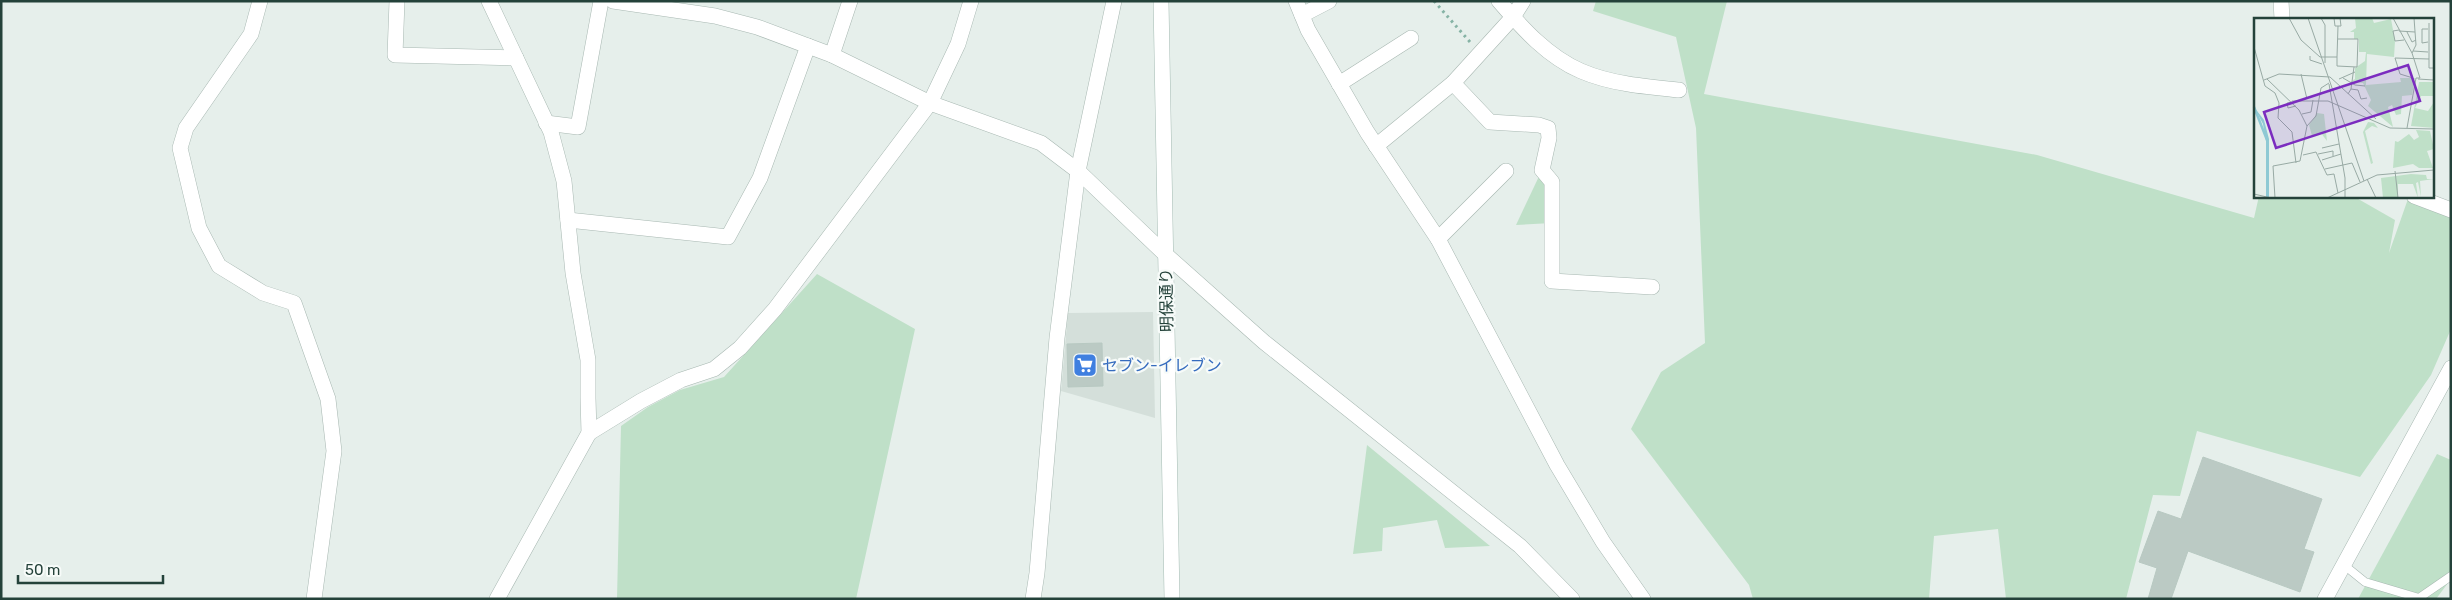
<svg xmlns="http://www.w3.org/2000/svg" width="2452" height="600" font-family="Rubik,'Noto Sans JP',sans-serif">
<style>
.built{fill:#d4dfda}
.green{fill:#bfe0c8}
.building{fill:#bbcac4;stroke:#b8c9c2}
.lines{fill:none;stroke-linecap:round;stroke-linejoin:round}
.lane-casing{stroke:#a8b8b2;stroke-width:9}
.street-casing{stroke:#a8b8b2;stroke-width:16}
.secondary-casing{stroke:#a4bbb3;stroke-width:16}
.path{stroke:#86b3a5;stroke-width:3;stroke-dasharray:2.5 4;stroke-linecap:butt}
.lane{stroke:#fff;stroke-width:8}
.street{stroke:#fff;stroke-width:15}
.secondary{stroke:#fff;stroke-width:15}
.labels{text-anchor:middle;stroke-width:4.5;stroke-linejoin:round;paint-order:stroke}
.street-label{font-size:16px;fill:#24423a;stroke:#f7fbf9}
.shop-label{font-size:16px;fill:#366cbe;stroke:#f7fbf9;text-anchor:start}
.inset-river{fill:none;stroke:#8ec9d4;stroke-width:2.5}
.inset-road{fill:none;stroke:#98aaa4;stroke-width:1}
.view{fill:#7b2cbf;fill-opacity:0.15;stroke:#7b2cbf;stroke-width:2.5}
.inset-edge{fill:none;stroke:#24423a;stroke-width:2.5}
</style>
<rect width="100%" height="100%" fill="#e6efeb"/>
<path class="built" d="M 1153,312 L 1155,418 L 1061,391 L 1068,313 Z"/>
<g class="green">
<path d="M 1596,1 L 1727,1 L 1704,94 L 2037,155 L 2254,218 L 2259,196 L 2353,196 L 2395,220 L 2389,253 L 2409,196 L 2451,210 L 2451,329 L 2431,375 L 2360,477 L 2197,431 L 2180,496 L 2153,495 L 2126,599 L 2006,599 L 1998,529 L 1934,536 L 1929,599 L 1753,599 L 1749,585 L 1631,429 L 1661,372 L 1705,343 L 1696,128 L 1676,37 L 1593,11 Z"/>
<path d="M 1542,170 L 1552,223 L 1516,225 Z"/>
<path d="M 817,274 L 915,329 L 856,599 L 617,599 L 621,426 L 648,407 L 680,390 L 724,377 Z"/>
<path d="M 1367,445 L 1490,546 L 1445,548 L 1437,520 L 1383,528 L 1382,551 L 1353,554 Z"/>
<path d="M 2437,454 L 2451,460 L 2451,579 L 2436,599 L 2358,599 Z"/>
</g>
<g class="building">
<path d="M 1102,343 L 1103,386 L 1068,387 L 1067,344 Z"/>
<path d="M 2203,457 L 2322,499 L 2304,549 L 2314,552 L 2300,592 L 2188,551 L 2171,599 L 2148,599 L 2157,568 L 2139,562 L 2158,511 L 2181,519 Z"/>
</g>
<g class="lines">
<g class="lane-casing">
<path id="lane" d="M 2344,565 L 2365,582 L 2419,598 L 2451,576"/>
</g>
<g class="street-casing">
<g id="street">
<path d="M 260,1 L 251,34 L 186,128 L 180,148 L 199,228 L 219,266 L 263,293 L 294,303 L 328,399 L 334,451 L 314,599"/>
<path d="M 397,1 L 395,55 L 516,58"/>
<path d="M 489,1 L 551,132 L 564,181 L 573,273 L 588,360 L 588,398 L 589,433 L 497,599"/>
<path d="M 613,1 L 715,16 L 757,27 L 832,55 L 930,103 L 1041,143 L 1078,171 L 1165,254 L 1264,342 L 1520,546 L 1572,599"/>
<path d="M 1296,1 L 1308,30 L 1367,132 L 1438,239 L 1557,465 L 1603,542 L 1643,599"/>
<path d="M 1499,1 C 1522,28 1548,57 1581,71 C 1611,84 1647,87 1679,90"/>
<path d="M 2281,1 L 2282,19"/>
<path d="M 1302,15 L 1329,1"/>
<path d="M 832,55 L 850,1"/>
<path d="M 1453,83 L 1513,17 L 1523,1"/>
<path d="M 1339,84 L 1411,38"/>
<path d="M 546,123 L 578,127 L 601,1"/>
<path d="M 1376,146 L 1453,83 L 1490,122 L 1539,125 L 1548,128 L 1549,138 L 1542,170 L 1552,182 L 1552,281 L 1652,287"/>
<path d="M 2414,196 L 2451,210"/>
<path d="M 568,220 L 728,237 L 760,178 L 808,46"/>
<path d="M 1438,239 L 1506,171"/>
<path d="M 589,433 L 641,401 L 681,380 L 714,369 L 740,348 L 775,309 L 930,103 L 958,44 L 971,1"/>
<path d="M 1033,599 L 1037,573 L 1057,338 L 1078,171 L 1114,1"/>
<path d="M 2325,599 L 2451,368"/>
</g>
</g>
<g class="secondary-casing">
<path id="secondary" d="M 1161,1 L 1172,599"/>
</g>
<path class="path" d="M 1434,1 L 1470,42"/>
<use href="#lane" class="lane"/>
<use href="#street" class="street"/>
<use href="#secondary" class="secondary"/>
</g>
<defs>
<g id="supermarket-square" transform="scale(1.25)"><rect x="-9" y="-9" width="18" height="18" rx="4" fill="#3f7fe0" stroke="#f7fbf9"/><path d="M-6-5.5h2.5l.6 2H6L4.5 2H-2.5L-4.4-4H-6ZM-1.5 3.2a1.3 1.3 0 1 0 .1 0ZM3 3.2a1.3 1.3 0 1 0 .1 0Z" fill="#fff"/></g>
</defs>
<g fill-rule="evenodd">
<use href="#supermarket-square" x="1085" y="365"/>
</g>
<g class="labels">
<g class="street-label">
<text transform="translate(1166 300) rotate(-91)" y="6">明保通り</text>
</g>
<g class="shop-label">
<text x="1102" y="371">セブン-イレブン</text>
</g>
</g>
<g transform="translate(2254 18)">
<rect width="180" height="180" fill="#e6efeb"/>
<path d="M 101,0 L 118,0 L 120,5 L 137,1 L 141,23 L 140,39 L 113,36 L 112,67 L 147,64 L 146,60 L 161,60 L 158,77 L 148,78 L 147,96 L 142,97 L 138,87 L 134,89 L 139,109 L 114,88 L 117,82 L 109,65 L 96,64 L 101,61 L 101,50 L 111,43 L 112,34 L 105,34 L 105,21 L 100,21 L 100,14 L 96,14 L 102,10 ZM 165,64 L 180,64 L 180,78 L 167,78 L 161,90 L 174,93 L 180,84 L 180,110 L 157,108 ZM 63,95 L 70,96 L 73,123 L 67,115 L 58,118 L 55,107 ZM 114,104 L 120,105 L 124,110 L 118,108 L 111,113 L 119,145 L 117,146 L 109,114 ZM 162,112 L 176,113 L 180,131 L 173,133 L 179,150 L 165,150 L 159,146 L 139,150 L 141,123 L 144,124 L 155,116 L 160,122 L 165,119 ZM 157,156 L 172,157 L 173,161 L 180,161 L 166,163 L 167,179 L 164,164 L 162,165 L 164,180 L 159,166 L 144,166 L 144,180 L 129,180 L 127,160 Z" fill="#bfe0c8"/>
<path d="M 0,89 L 10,102 L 15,121 L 15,180 L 12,180 L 12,123 L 9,106 Z" fill="#8ec9d4"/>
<path class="inset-river" d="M 0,89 L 13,122"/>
<path class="inset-road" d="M 35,0 L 47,22 L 66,39 L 83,39 L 84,8M 54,0 L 110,163M 67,0 L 71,7 L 71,45M 80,0 L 81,8 L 87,8 L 86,0M 139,0 L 158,35 L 166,60 L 162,60 L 153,110M 175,5 L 175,50 L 180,50M 174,11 L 168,11 L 168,25 L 174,24M 145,12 L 139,13 L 141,23 L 150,22M 145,13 L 161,14M 153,14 L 158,24 L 162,22M 0,29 L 11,68 L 21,75 L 25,85 L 24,100 L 38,114 L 42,145M 159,33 L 174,34M 158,35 L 162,27 L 160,0M 56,38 L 56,42 L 68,46M 83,39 L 83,48 L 103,49 L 104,21 L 84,21M 47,56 L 53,81M 89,60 L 101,67 L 111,68M 159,60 L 146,56 L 141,40 L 175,41M 13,61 L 45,92 L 53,108 L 46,143 L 19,148 L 21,180M 85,61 L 101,54M 164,61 L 180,62M 10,62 L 25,56 L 76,59 L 122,101M 75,66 L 91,160 L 91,180M 97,71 L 100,49M 94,76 L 97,71 L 104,72 L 107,81 L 113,80M 38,83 L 74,83 L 136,110 L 180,111M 38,84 L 33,85 L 34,90 L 42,88M 48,96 L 57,94 L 59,82M 53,108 L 62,98 L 67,70 L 75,65M 68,130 L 85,126M 64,136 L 79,133 L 79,138M 49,137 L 62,134 L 73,157 L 80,156 L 84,175M 68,142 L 87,136M 71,151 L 98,145 L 106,164M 141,153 L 144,180M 113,161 L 122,180M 0,176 L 17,180M 73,180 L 123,157 L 180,152"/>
<path class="view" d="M 154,47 L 166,83 L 22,130 L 10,94 Z"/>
<rect width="180" height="180" class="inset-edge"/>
</g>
<rect width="2452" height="600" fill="none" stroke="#24423a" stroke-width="5"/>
<path d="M18 575v8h145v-8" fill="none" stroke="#24423a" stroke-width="2.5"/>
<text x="25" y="575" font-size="15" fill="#24423a" stroke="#f7fbf9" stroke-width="4" paint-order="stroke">50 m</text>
</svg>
